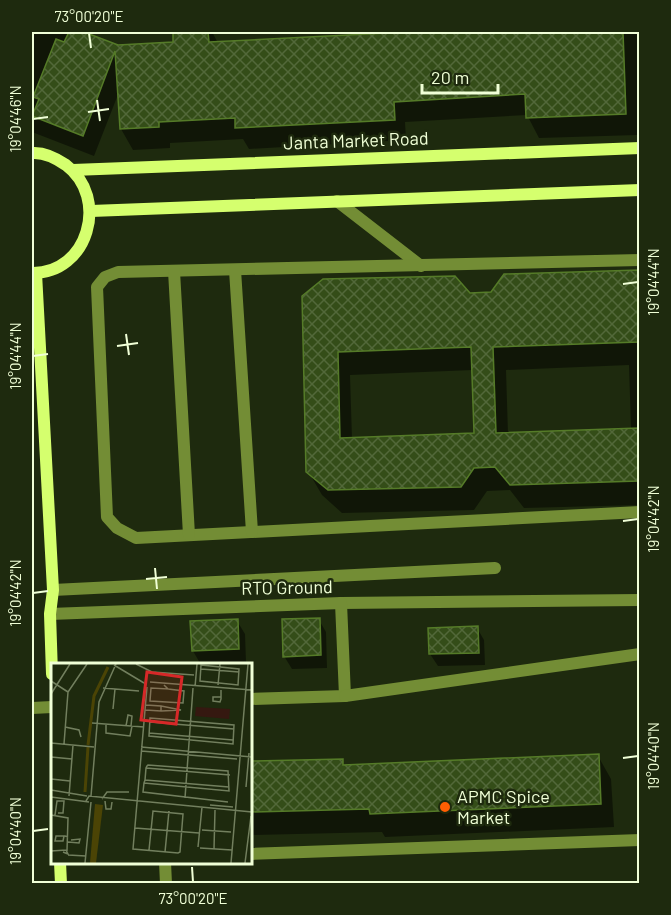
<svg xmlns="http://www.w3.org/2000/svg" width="671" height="915" font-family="Barlow,sans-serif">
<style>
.shadow{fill:#0007;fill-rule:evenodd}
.building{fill:url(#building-cross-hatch);stroke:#557b28;stroke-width:1.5;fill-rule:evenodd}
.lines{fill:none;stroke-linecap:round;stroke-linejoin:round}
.lane{stroke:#738d35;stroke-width:12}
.street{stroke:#738d35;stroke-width:12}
.secondary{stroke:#d5ff6e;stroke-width:12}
.ticks{fill:none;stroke:#f0ffd7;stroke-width:2}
.poi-dot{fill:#ff5e03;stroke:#1e2a0e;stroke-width:2}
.labels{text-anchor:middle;stroke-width:5;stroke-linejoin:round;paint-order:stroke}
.street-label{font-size:18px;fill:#f0ffd7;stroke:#1e2a0e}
.poi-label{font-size:18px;fill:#f0ffd7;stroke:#1e2a0e;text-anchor:start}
.inset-river{fill:none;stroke:#4b4405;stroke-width:3}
.inset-road{fill:none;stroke:#727f5e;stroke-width:1.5}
.view{fill:#d62828;fill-opacity:0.15;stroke:#d62828;stroke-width:3}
.inset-edge{fill:none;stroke:#f0ffd7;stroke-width:3}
.neatline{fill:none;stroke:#f0ffd7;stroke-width:2}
.ticks-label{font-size:15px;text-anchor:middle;fill:#f0ffd7}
</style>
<defs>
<pattern id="building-cross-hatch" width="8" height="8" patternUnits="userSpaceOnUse" patternTransform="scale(1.5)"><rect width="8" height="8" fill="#344d18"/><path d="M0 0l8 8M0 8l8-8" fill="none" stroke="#526839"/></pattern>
</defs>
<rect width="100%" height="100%" fill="#1e2a0e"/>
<g class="shadow">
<path d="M 32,32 L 79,32 L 117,47 L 175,43 L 174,32 L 212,32 L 218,43 L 422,32 L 640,32 L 640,131 L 637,131 L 637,135 L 539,138 L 527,115 L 405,122 L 406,140 L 249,149 L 243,139 L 170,143 L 170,148 L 133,150 L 121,129 L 119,92 L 94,156 L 32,132 Z"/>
<path d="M 640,272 L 640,505 L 524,508 L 510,490 L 487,491 L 474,510 L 342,513 L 322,495 L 308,471 L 304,297 L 492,294 L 505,275 ZM 629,365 L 631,429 L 508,434 L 506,370 ZM 473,370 L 475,434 L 352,439 L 350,375 Z"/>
<path d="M 319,620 L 326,632 L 327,668 L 292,669 L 284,656 Z"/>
<path d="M 237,621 L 245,634 L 246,662 L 200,663 L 193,651 Z"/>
<path d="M 477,628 L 484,640 L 485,665 L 438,666 L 430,654 Z"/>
<path d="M 598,756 L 611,779 L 614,827 L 385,837 L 382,832 L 250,835 L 250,763 L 342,760 L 345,767 Z"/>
</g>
<g class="building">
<path d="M 69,32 L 84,32 L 118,45 L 173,42 L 173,32 L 208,32 L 209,42 L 407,32 L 623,32 L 626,114 L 526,118 L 525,94 L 394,102 L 395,120 L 235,128 L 235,118 L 159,122 L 159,127 L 120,129 L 115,51 L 83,136 L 32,116 L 39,99 L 33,97 L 56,39 L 64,42 Z"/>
<path d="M 639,270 L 639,342 L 493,347 L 496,433 L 639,428 L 639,481 L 510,485 L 495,467 L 474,468 L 461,487 L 328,490 L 306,472 L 302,296 L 323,279 L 455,276 L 470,293 L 491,292 L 504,274 ZM 471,347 L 474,433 L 340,438 L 338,352 Z"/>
<path d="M 320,618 L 321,655 L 283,657 L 282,619 Z"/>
<path d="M 238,619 L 239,649 L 192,651 L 190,621 Z"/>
<path d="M 478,626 L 479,653 L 429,654 L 428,628 Z"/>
<path d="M 599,754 L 601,804 L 370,814 L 369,809 L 250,812 L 250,761 L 343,759 L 343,765 Z"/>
</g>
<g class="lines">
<g class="lane">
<path d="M 337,201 L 421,266"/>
<path d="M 640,260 L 118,272 L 105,277 L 97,287 L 107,517 L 117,528 L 136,538 L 640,512"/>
<path d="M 235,270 L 252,532"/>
<path d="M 174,271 L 189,535"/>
<path d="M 341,603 L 640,600"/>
<path d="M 50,614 L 341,603 L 345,696 L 250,699"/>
<path d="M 345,696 L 640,654"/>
<path d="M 32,708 L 52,707"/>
<path d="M 250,854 L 640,840"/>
<path d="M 165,862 L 166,884"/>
</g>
<path class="street" d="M 53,590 L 495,568"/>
<g class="secondary">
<path d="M 32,153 C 44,152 56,158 66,165 C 110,198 88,274 32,273"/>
<path d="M 73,170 L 640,148"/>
<path d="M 91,211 L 640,190"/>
<path d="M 36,273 L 53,590 L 50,614 L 52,674"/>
<path d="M 60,862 L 61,884"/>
</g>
</g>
<path class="ticks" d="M 89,33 L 91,48M 97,100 L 100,121M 88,112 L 109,109M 33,119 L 48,117M 623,284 L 638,282M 126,334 L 129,355M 117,346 L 138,343M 33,356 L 48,354M 623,521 L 638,519M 155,568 L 157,589M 146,579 L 167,577M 33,593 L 48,591M 623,758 L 638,756M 33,831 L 48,829M 192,867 L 193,882"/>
<circle class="poi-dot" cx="445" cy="807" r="6"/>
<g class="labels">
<g class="street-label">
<text transform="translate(356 141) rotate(-2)" y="6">Janta Market Road</text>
<text transform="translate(287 588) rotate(-1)" y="6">RTO Ground</text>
</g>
<g class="poi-label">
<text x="457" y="803">APMC Spice<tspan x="457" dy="21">Market</tspan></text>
</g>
</g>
<g transform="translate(51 663)">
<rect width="201" height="201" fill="#1e2a0e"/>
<path d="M 145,44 L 179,46 L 178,56 L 144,53 Z" fill="#351810"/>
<path d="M 44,141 L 52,142 L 45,200 L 39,200 Z" fill="#4b4405"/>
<path class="inset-river" d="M 37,82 L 43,33 L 57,4M 34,129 L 37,84"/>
<path class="inset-road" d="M 85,1 L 101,9 L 143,12M 63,2 L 93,20M 150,2 L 188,6 L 187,22 L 149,18 ZM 150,6 L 188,9M 0,18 L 17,29M 99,19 L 201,27M 113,22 L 117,26 L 100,25 L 99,38 L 132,40 L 133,28 L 117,26M 167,22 L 169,1M 96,24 L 82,186 L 127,190 L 129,189 L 132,151 L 102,148 L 98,187M 144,24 L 146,1M 52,25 L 88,28M 0,31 L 19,1M 170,34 L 162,34 L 162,38 L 169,39 L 170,36 L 170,27M 62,46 L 64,26M 94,47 L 110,48 L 110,43 L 95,42M 110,48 L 130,47 L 110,43M 99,55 L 183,62 L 182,81 L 98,73 ZM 99,59 L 183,66M 41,60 L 93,64M 55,61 L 55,70 L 79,73 L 81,63M 75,63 L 77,52 L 81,53 L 80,63M 14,64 L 28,67 L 30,74M 98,70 L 182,77M 0,80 L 43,84M 13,81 L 17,29 L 36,1M 90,84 L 201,94M 90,88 L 186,96M 0,94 L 21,96M 95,105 L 179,112M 0,116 L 19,118M 94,117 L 178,124M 93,120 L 178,128 L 177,108 L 97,102 L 96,103 L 95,105 L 94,117 L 93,120 L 92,129 L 177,139M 195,124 L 198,90M 0,127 L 36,133M 18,133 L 22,82M 40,133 L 48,39 L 65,1M 0,134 L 38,139M 134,135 L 142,25M 51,136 L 56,129 L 78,129M 35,138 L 38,133 L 201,149M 54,138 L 55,146 L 60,146 L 61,139M 159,142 L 182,144M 0,152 L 17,155 L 16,188M 4,152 L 6,138 L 13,138 L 12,150 L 7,150M 84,165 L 148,170M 151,167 L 180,169M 13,173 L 12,178 L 4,178 L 5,173 L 14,173 L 17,174M 17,179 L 28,180 L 29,176 L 20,177M 147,184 L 151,144M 149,185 L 181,187M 163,186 L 164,147M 0,188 L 15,187 L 17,191 L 12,189M 114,189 L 118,148M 17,192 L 35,193M 34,200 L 40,139M 180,200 L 197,1M 194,200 L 200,153"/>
<path class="view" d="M 96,9 L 131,14 L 125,61 L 90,57 Z"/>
<rect width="201" height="201" class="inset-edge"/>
</g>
<rect width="671" height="915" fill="none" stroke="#1e2a0e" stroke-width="66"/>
<path d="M422 84v9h76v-9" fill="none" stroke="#f0ffd7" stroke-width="3"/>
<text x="431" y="84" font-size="18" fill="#f0ffd7" stroke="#1e2a0e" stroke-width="4.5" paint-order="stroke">20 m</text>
<rect x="33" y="33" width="605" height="849" class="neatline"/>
<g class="ticks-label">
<text x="89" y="22">73°00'20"E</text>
<text transform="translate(16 119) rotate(-90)" y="5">19°04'46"N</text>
<text transform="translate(654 282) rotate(-90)" y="5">19°04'44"N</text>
<text transform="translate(16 356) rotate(-90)" y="5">19°04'44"N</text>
<text transform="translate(654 519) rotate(-90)" y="5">19°04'42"N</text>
<text transform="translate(16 593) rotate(-90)" y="5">19°04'42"N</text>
<text transform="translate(654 756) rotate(-90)" y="5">19°04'40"N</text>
<text transform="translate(16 831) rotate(-90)" y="5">19°04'40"N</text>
<text x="193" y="904">73°00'20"E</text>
</g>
</svg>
